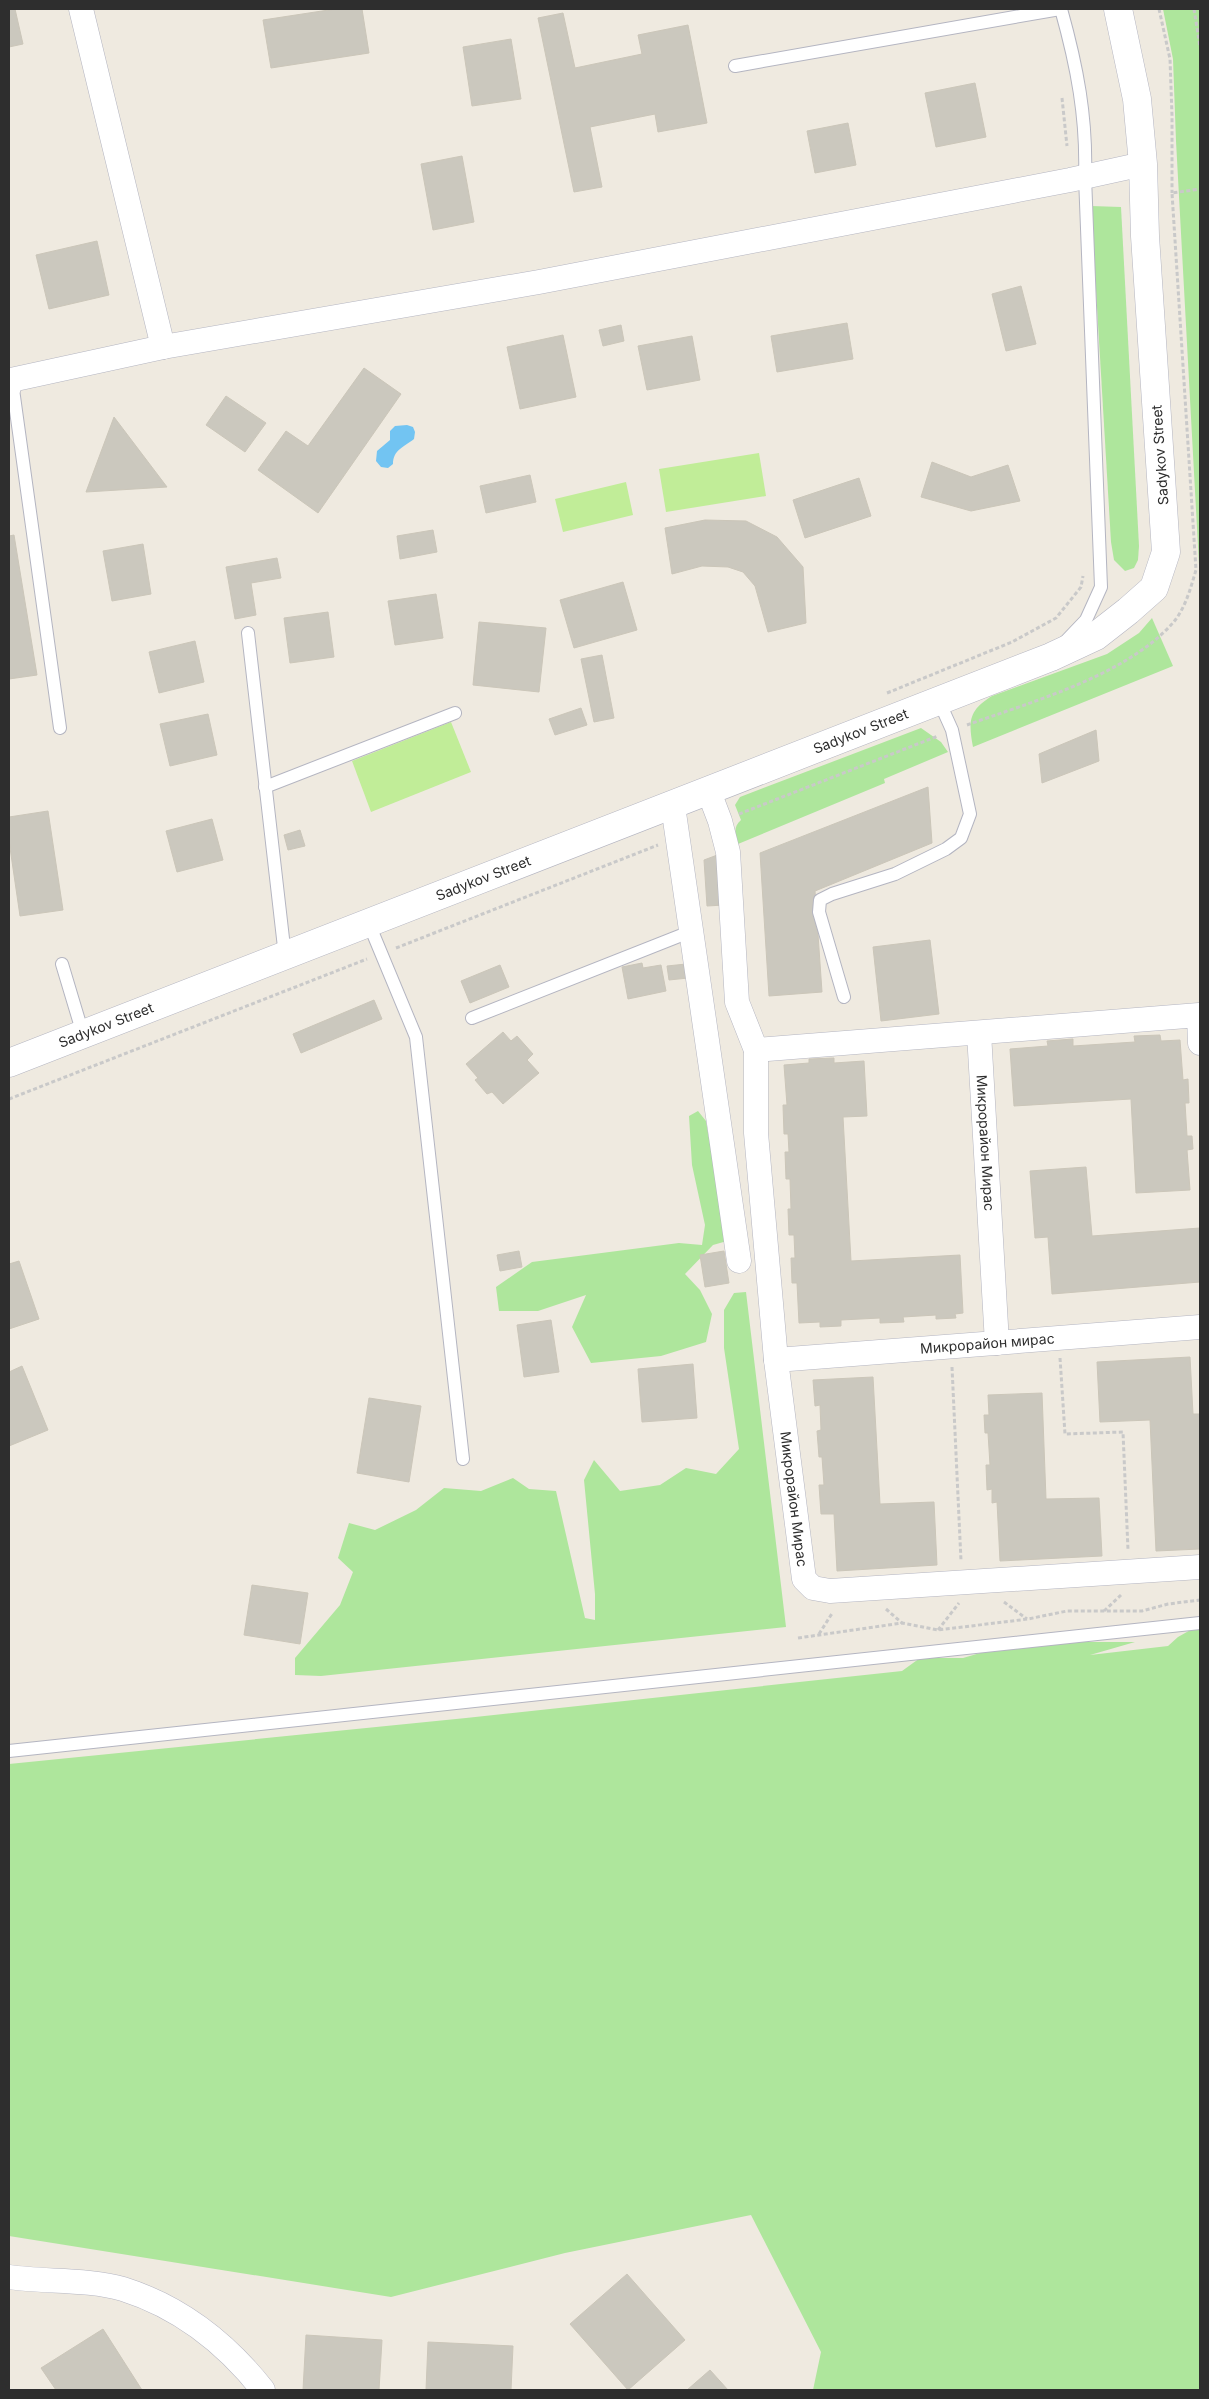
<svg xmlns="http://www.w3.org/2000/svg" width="1209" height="2399" font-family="Inter,sans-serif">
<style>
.green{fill:#aee69c}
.pitch{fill:#c1ed98}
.water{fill:#72c4f2}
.building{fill:#cbc8be;stroke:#cbc6b9}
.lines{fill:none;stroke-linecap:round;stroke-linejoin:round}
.lane-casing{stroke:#b4b5c1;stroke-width:14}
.street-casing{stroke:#b4b5c1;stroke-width:25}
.secondary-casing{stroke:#b4b5c1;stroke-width:29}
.path{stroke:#c9c9c9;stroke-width:3;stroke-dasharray:4 2.5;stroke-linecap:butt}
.lane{stroke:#fff;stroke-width:12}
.street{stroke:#fff;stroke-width:24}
.secondary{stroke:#fff;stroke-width:28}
.labels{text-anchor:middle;stroke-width:5;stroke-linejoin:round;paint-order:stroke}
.street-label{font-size:14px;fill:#2e2e2e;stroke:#fff}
</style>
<rect width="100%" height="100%" fill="#efeae0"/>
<g class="green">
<path d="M 1163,9 L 1200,9 L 1200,583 L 1176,141 L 1173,59 Z"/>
<path d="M 1091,206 L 1121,207 L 1139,546 L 1138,560 L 1134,568 L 1125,571 L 1114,560 L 1111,542 Z"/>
<path d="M 1152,618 L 1173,666 L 973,747 C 968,721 969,710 992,696 L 1107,654 L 1139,633 Z"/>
<path d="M 921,728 L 941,742 L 948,752 L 884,779 L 885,783 L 738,844 C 735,834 733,827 741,820 L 735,805 L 740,797 Z"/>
<path d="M 698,1111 L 706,1121 L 727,1241 L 713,1245 L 685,1274 L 700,1290 L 712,1314 L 706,1342 L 661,1356 L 591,1363 L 572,1327 L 586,1295 L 538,1311 L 499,1311 L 496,1287 L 532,1262 L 679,1243 L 702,1245 L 705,1225 L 692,1165 L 689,1116 Z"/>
<path d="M 746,1292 L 786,1627 L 321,1676 L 295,1675 L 295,1658 L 340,1605 L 353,1572 L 338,1558 L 349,1523 L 375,1530 L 416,1510 L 444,1488 L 481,1491 L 513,1478 L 529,1489 L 556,1491 L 585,1618 L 595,1620 L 595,1594 L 584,1480 L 594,1460 L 620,1491 L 660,1485 L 686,1468 L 716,1474 L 739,1449 L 724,1348 L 724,1310 L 734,1293 Z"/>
<path d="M 1194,1628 L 1200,1628 L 1200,2390 L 813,2390 L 821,2352 L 751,2215 L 565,2253 L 391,2297 L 9,2236 L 9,1764 L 466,1718 L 902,1671 L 920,1658 L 963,1658 L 987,1651 L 1067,1642 L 1135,1642 L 1090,1655 L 1168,1646 L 1178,1637 Z"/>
</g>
<g class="pitch">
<path d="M 759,453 L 766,496 L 666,512 L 659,469 Z"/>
<path d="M 626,482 L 633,515 L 563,532 L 555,499 Z"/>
<path d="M 451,722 L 471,772 L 371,812 L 352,761 Z"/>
</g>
<path class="water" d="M 407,425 L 413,427 L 415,432 L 414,439 C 404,447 393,450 393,464 L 388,468 L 381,467 L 376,461 L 377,451 L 390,440 L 390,431 L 395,426 Z"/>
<g class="building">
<path d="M 9,9 L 15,9 L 23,44 L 9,47 Z"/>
<path d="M 335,9 L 362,9 L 369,53 L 271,68 L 263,20 Z"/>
<path d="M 563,13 L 575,68 L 642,54 L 638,35 L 688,25 L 707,123 L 658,132 L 655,114 L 590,127 L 602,187 L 574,192 L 538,18 Z"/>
<path d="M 511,39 L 521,99 L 472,106 L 463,47 Z"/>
<path d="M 975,83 L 986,137 L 936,147 L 925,93 Z"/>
<path d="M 848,123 L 856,165 L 815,173 L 807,131 Z"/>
<path d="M 462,156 L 474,222 L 433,230 L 421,164 Z"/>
<path d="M 97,241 L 109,295 L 49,309 L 36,255 Z"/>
<path d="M 1021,286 L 1036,344 L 1006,351 L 992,294 Z"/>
<path d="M 847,323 L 853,359 L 777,372 L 771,336 Z"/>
<path d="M 621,325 L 624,341 L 603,346 L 599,330 Z"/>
<path d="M 563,335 L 576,397 L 520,409 L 507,347 Z"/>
<path d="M 692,336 L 700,380 L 647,390 L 638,346 Z"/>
<path d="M 364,368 L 401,394 L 318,513 L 258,470 L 286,431 L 308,446 Z"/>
<path d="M 226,396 L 266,423 L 245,452 L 206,425 Z"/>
<path d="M 114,417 L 167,487 L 86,492 Z"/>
<path d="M 932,462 L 971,477 L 1008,465 L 1020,501 L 971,511 L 921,497 Z"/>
<path d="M 530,475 L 536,502 L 486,513 L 480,486 Z"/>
<path d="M 859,478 L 871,516 L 805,538 L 793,500 Z"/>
<path d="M 705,520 L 746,521 L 777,537 L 803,567 L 806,623 L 768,632 L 755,586 L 743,572 L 728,567 L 702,566 L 672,574 L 665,528 Z"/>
<path d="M 433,530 L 437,552 L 400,559 L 397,536 Z"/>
<path d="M 14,535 L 37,675 L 9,679 L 9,536 Z"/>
<path d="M 143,544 L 151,594 L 112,601 L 103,551 Z"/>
<path d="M 277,558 L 281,578 L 251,583 L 256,615 L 235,619 L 226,567 Z"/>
<path d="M 623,582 L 637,630 L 574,648 L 560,600 Z"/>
<path d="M 436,594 L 443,638 L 395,645 L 388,601 Z"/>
<path d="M 328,612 L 334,657 L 290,663 L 284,618 Z"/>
<path d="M 479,622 L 546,628 L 539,692 L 473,685 Z"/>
<path d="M 195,641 L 204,682 L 159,693 L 149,652 Z"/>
<path d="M 602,655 L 614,718 L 594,722 L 581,659 Z"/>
<path d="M 581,708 L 587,725 L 555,735 L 549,719 Z"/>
<path d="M 208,714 L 217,755 L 170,766 L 160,724 Z"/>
<path d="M 1096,730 L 1099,761 L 1042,783 L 1039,754 Z"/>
<path d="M 928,787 L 932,843 L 815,891 L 822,992 L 769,996 L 760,853 Z"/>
<path d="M 48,811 L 63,910 L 20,916 L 9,841 L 9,817 Z"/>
<path d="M 212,819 L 223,860 L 177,872 L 166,831 Z"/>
<path d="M 300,830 L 305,846 L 288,850 L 284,835 Z"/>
<path d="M 720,854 L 724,905 L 707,906 L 704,860 Z"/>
<path d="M 930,940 L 939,1014 L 881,1021 L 873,947 Z"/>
<path d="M 642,963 L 643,968 L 661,965 L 666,991 L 628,999 L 622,967 Z"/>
<path d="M 686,964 L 688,978 L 669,980 L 667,966 Z"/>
<path d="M 500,965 L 509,987 L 470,1003 L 461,981 Z"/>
<path d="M 374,1000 L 382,1019 L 301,1053 L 293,1034 Z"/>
<path d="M 503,1032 L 511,1041 L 517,1036 L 533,1054 L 527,1060 L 539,1073 L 503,1104 L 492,1092 L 487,1094 L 475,1080 L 478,1078 L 466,1064 Z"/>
<path d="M 1160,1035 L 1161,1041 L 1180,1040 L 1183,1080 L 1188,1079 L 1189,1103 L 1185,1103 L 1187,1136 L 1192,1136 L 1193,1149 L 1187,1150 L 1190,1190 L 1136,1193 L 1131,1099 L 1014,1106 L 1010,1049 L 1048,1046 L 1047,1041 L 1073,1039 L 1073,1046 L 1135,1042 L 1134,1036 Z"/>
<path d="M 834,1058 L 834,1063 L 864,1061 L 867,1116 L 843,1117 L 851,1261 L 960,1255 L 963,1313 L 955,1314 L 956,1318 L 936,1319 L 936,1315 L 903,1317 L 904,1322 L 880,1323 L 880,1318 L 841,1320 L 841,1326 L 820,1327 L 820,1322 L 799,1323 L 797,1283 L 792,1283 L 791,1258 L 795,1258 L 794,1235 L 789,1235 L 788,1209 L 791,1209 L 790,1179 L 786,1179 L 785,1152 L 789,1152 L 788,1134 L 784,1134 L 783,1105 L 787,1105 L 784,1065 L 809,1063 L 809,1059 Z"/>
<path d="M 1086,1167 L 1092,1236 L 1200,1228 L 1200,1282 L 1052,1294 L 1048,1237 L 1035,1238 L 1030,1171 Z"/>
<path d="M 519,1251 L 522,1267 L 500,1271 L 497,1255 Z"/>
<path d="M 724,1251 L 729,1283 L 705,1287 L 700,1255 Z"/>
<path d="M 19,1261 L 39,1319 L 9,1329 L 9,1264 Z"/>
<path d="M 551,1320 L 559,1372 L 524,1377 L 517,1325 Z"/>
<path d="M 1190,1357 L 1193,1414 L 1200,1414 L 1200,1549 L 1156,1551 L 1150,1420 L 1100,1422 L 1097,1362 Z"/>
<path d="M 693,1364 L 697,1418 L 642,1422 L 638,1369 Z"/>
<path d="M 22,1366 L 48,1430 L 9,1446 L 9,1372 Z"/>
<path d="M 873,1377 L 880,1504 L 934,1502 L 937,1565 L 837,1571 L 834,1514 L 821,1514 L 819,1485 L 824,1485 L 822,1457 L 819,1457 L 817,1431 L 821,1430 L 820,1405 L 815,1406 L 813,1380 Z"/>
<path d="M 1042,1393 L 1046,1499 L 1099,1498 L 1102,1556 L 1000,1561 L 997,1502 L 992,1503 L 992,1489 L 987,1490 L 986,1465 L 990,1465 L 988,1433 L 985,1433 L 984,1415 L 989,1415 L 988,1395 Z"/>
<path d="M 369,1398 L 421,1406 L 409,1482 L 357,1473 Z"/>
<path d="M 252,1585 L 308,1593 L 300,1644 L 244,1635 Z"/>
<path d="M 627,2274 L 685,2340 L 628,2390 L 570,2324 Z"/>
<path d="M 103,2329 L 142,2390 L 56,2390 L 41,2368 Z"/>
<path d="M 306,2335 L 382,2340 L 379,2390 L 303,2390 Z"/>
<path d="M 428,2342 L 513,2346 L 511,2390 L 426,2390 Z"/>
<path d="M 710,2370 L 728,2390 L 687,2390 Z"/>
</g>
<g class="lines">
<g class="lane-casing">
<g id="lane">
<path d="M 1061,9 C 1077,66 1087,118 1085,177 L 1101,587 L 1086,620 L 1065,642"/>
<path d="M 735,66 L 1060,9"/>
<path d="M 12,382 L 60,728"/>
<path d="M 248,633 L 285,956"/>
<path d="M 265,787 L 455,713"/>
<path d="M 369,924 L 416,1037 L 463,1459"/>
<path d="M 62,964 L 83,1034"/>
<path d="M 844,997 L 819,912 L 820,900 L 832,894 L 895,874 L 946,849 L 961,838 L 970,814 L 952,730 L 939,701"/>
<path d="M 472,1018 L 692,931"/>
<path d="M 9,1751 L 1200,1623"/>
</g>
</g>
<g class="street-casing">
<g id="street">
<path d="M 81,9 L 163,347"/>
<path d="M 9,387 L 11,380 L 163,347 L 539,282 L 1070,180 L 1143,164"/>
<path id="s1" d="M 709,792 L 720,821 L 728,852 L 737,1002 L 756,1050 L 756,1133 L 776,1360 L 804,1579 L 813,1588 L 830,1591 L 1200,1567"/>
<path d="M 673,806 L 739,1261"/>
<path id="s2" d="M 979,1033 L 997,1343"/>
<path d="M 756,1050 L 1199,1015 L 1200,1043"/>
<path id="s3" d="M 776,1360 L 1200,1327"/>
<path d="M 9,2277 C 44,2282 89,2279 123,2289 C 180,2307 226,2343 263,2390"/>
</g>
</g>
<g class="secondary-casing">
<g id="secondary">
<path id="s4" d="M 9,1063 L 1051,657 L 1096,636 L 1128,611 L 1154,588 L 1166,552 L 1145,236 L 1143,164 L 1137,99 L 1118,9"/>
</g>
</g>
<g class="path">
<path d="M 1159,9 L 1170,59 L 1172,116 L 1172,193"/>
<path d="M 1194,9 L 1200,47"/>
<path d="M 1062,98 L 1067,146"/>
<path d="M 887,693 L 1012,642 L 1056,618 L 1081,587 L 1083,576"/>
<path d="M 967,725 C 1031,702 1124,676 1171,625 C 1185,610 1190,590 1196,570 L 1172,193 L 1200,189"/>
<path d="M 739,814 L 938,736"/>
<path d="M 396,948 L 658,845"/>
<path d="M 9,1099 L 367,959"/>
<path d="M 1060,1358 L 1065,1434 L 1123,1432 L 1128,1550"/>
<path d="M 952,1367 L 961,1561"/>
<path d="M 1004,1602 L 1027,1619"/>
<path d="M 886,1609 L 902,1623"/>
<path d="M 1104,1611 L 1121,1595"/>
<path d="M 938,1630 L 959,1603"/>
<path d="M 819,1634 L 833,1612"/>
<path d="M 798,1638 L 902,1623 L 938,1630 L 1028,1619 L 1067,1611 L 1142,1611 L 1168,1604 L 1200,1600"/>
</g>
<use href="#lane" class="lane"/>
<use href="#street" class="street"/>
<use href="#secondary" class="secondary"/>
</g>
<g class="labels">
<g class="street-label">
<text transform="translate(1160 455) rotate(-94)" y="5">Sadykov Street</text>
<text dy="5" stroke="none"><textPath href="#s4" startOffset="914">Sadykov Street</textPath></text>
<text dy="5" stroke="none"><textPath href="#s4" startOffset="509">Sadykov Street</textPath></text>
<text dy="5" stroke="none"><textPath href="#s4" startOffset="104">Sadykov Street</textPath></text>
<text dy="5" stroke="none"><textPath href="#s2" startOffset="110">Микрорайон Мирас</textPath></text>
<text dy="5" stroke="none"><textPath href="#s3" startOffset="212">Микрорайон мирас</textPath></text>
<text dy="5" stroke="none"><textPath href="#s1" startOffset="716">Микрорайон Мирас</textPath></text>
</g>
</g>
<rect width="1209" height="2399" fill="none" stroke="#2e2e2e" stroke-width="20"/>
</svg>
